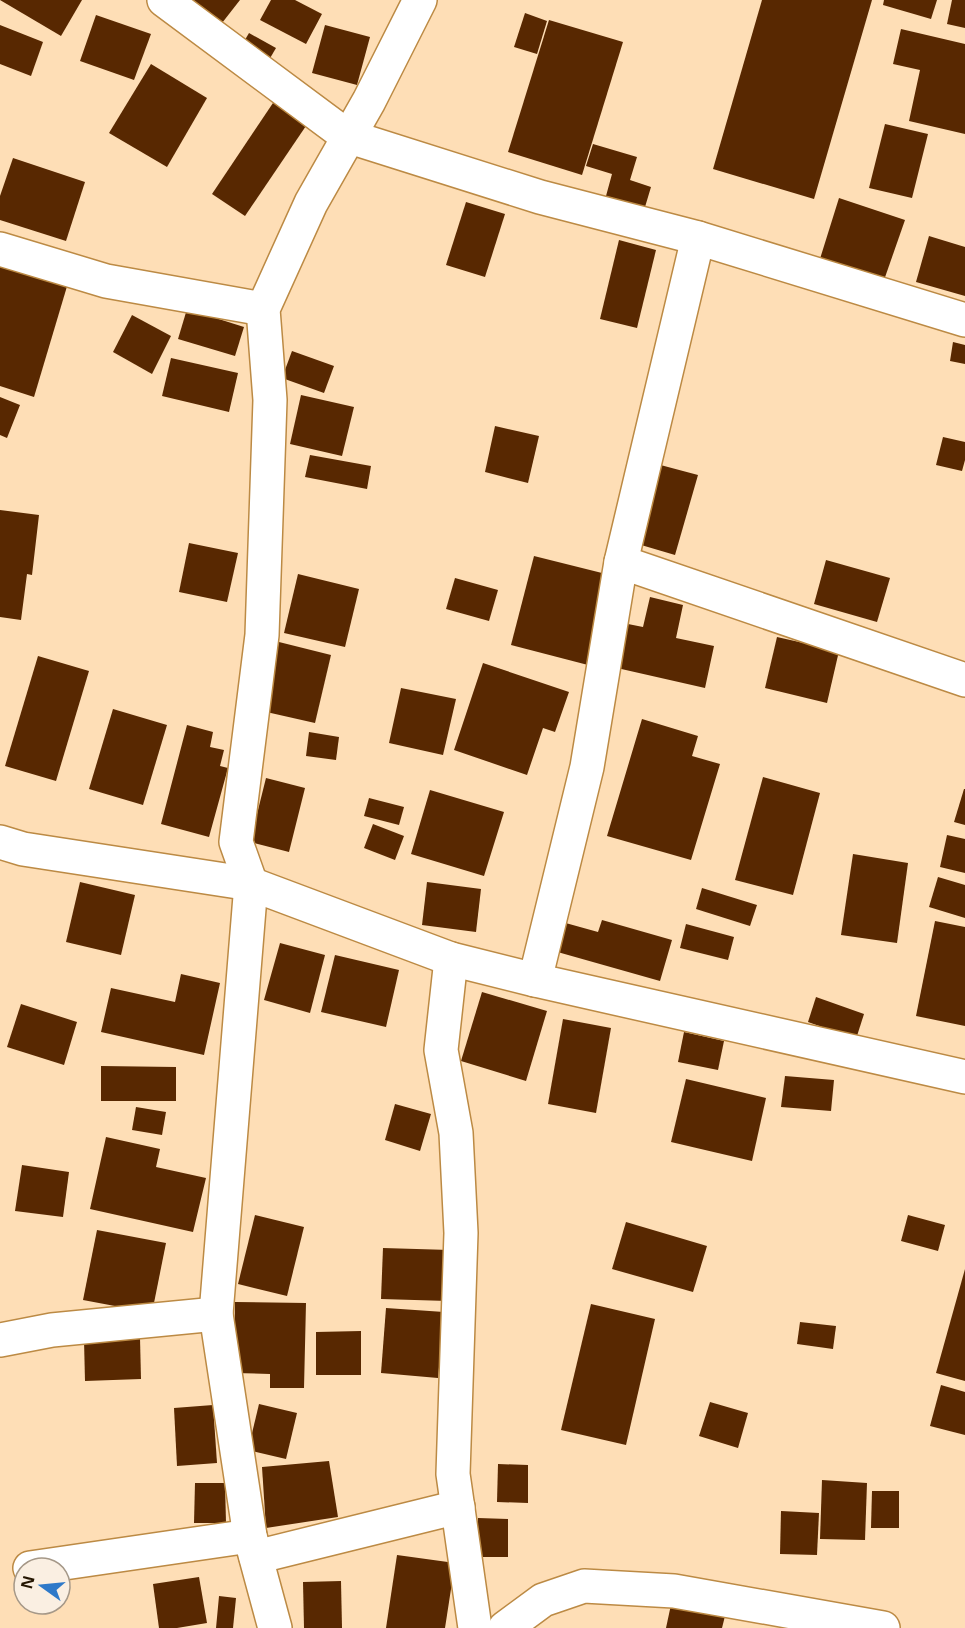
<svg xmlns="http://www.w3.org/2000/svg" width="965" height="1628" font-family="'Open Sans',sans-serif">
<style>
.building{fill:#582801}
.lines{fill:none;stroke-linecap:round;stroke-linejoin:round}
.street-casing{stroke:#bc8a44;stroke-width:36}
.street{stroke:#fff;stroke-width:33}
</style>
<rect width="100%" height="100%" fill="#fedeb6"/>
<g class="building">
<path d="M 0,0 L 82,0 L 61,36 Z"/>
<path d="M 192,0 L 240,0 L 222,23 Z"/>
<path d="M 271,0 L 295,0 L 322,14 L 306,44 L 260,20 Z"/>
<path d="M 762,0 L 872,0 L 814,199 L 713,169 Z"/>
<path d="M 884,0 L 937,0 L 931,19 L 883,5 Z"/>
<path d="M 952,0 L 965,0 L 965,28 L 947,24 Z"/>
<path d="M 525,13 L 547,21 L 537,54 L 514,47 Z"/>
<path d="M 96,15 L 151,34 L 134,80 L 80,61 Z"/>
<path d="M 549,20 L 623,42 L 582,175 L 508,152 Z"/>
<path d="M 0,25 L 43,42 L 31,76 L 0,64 Z"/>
<path d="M 325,25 L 370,37 L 357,85 L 312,73 Z"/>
<path d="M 901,29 L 965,44 L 965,134 L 909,121 L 920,70 L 893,64 Z"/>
<path d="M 249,33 L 276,48 L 266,65 L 239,50 Z"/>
<path d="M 151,64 L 207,98 L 167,167 L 109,133 Z"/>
<path d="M 277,97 L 310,120 L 245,216 L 212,194 Z"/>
<path d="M 885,124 L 928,134 L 912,198 L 869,188 Z"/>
<path d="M 593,144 L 637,157 L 630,180 L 651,187 L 645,207 L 606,196 L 612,174 L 586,166 Z"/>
<path d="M 13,158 L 85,182 L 66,241 L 0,220 L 0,196 Z"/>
<path d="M 839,198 L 905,220 L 883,283 L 819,262 Z"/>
<path d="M 466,202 L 505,214 L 485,277 L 446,265 Z"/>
<path d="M 929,236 L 965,247 L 965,296 L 916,282 Z"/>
<path d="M 619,240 L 656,250 L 637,328 L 600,319 Z"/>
<path d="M 0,263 L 68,283 L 34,397 L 0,386 Z"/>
<path d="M 187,309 L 244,327 L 235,356 L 178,339 Z"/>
<path d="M 132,315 L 171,336 L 152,374 L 113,352 Z"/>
<path d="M 953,342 L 965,345 L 965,364 L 950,361 Z"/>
<path d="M 292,351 L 334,366 L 324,393 L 282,378 Z"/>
<path d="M 171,358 L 238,373 L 229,412 L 162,396 Z"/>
<path d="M 301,395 L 354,407 L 342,456 L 290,444 Z"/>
<path d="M 0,397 L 20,405 L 7,438 L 0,435 Z"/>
<path d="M 495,426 L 539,436 L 528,483 L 485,472 Z"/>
<path d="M 943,437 L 965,442 L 965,460 L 962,471 L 936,465 Z"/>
<path d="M 310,455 L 371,466 L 367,489 L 305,477 Z"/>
<path d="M 653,463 L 698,475 L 675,555 L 631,542 Z"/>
<path d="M 0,510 L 39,515 L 32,575 L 27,574 L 21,620 L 0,617 Z"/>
<path d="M 189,543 L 238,553 L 227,602 L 179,592 Z"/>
<path d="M 534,556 L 610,575 L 588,665 L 511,645 Z"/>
<path d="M 826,560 L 890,578 L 877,622 L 814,604 Z"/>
<path d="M 298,574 L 359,589 L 345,647 L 284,633 Z"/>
<path d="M 455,578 L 498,590 L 489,621 L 446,609 Z"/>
<path d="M 650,597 L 683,605 L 676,638 L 714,646 L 705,688 L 617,668 L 628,624 L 643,627 Z"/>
<path d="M 777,637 L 839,651 L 827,703 L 765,688 Z"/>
<path d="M 279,642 L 331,655 L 315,723 L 262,711 Z"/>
<path d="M 38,656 L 89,671 L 56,781 L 5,766 Z"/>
<path d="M 483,663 L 569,692 L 555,732 L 543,728 L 527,775 L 454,750 Z"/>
<path d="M 401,688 L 456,699 L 443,755 L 389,743 Z"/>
<path d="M 113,709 L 167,725 L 143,805 L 89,789 Z"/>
<path d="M 642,719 L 698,736 L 692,756 L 720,764 L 691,860 L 607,836 Z"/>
<path d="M 187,725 L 213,732 L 210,747 L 224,750 L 220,766 L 228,768 L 209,837 L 161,824 Z"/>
<path d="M 309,732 L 339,737 L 336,760 L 306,756 Z"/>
<path d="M 763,777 L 820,793 L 793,895 L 735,880 Z"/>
<path d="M 266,778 L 305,788 L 289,852 L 250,842 Z"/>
<path d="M 964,789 L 965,789 L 965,825 L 954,822 Z"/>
<path d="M 430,790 L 504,812 L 484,876 L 411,854 Z"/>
<path d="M 369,798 L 404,807 L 399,825 L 364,816 Z"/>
<path d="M 373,824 L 404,836 L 395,860 L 364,848 Z"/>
<path d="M 947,835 L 965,839 L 965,873 L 940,867 Z"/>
<path d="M 853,854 L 908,863 L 897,943 L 841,935 Z"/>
<path d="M 938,877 L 965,885 L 965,918 L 929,907 Z"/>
<path d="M 80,882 L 135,895 L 121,955 L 66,942 Z"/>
<path d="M 427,882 L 481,889 L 476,932 L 422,925 Z"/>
<path d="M 702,888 L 757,905 L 750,926 L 696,909 Z"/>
<path d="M 602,920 L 672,940 L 660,981 L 554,951 L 562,922 L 598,932 Z"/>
<path d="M 935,921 L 965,927 L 965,1026 L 916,1016 Z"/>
<path d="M 686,924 L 734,937 L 728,960 L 680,948 Z"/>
<path d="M 280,943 L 325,955 L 310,1013 L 264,1000 Z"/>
<path d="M 335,955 L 399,970 L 386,1027 L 321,1012 Z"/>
<path d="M 181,974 L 220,983 L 204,1055 L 101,1032 L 111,988 L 175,1002 Z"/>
<path d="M 482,992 L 547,1011 L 526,1081 L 461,1061 Z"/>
<path d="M 816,997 L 864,1014 L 856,1039 L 808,1022 Z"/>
<path d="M 21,1004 L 77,1022 L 64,1065 L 7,1047 Z"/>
<path d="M 563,1019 L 611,1028 L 596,1113 L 548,1104 Z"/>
<path d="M 684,1032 L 724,1041 L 718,1070 L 678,1062 Z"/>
<path d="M 101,1066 L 176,1067 L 176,1101 L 101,1101 Z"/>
<path d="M 785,1076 L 834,1080 L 831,1111 L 781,1107 Z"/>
<path d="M 686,1079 L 766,1098 L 752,1161 L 671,1142 Z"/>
<path d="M 395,1104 L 431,1114 L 420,1151 L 385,1140 Z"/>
<path d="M 136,1107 L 166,1112 L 162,1135 L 132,1130 Z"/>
<path d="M 106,1137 L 160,1149 L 156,1167 L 206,1178 L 193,1232 L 90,1209 Z"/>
<path d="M 22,1165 L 69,1172 L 63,1217 L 15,1211 Z"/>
<path d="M 255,1215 L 304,1227 L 287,1296 L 238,1284 Z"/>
<path d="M 908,1215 L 945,1225 L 938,1251 L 901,1241 Z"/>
<path d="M 626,1222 L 707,1246 L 693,1292 L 612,1269 Z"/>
<path d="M 97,1230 L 166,1243 L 152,1313 L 83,1300 Z"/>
<path d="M 383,1248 L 450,1250 L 448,1301 L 381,1299 Z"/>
<path d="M 965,1269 L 965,1381 L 936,1373 Z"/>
<path d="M 235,1302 L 306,1303 L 304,1388 L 270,1388 L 270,1374 L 234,1373 Z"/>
<path d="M 591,1304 L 655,1319 L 626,1445 L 561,1430 Z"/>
<path d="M 386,1308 L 444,1312 L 438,1378 L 381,1373 Z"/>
<path d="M 800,1322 L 836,1326 L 833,1349 L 797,1344 Z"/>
<path d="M 361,1331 L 361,1375 L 316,1375 L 316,1332 Z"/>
<path d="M 140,1338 L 141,1379 L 85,1381 L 84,1340 Z"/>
<path d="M 941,1385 L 965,1392 L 965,1435 L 930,1426 Z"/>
<path d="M 710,1402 L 748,1413 L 738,1448 L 699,1436 Z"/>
<path d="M 259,1404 L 297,1413 L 286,1459 L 248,1450 Z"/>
<path d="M 213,1405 L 217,1463 L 177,1466 L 174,1408 Z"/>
<path d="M 329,1461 L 338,1517 L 266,1528 L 262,1467 Z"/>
<path d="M 498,1464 L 528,1465 L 528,1503 L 497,1502 Z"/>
<path d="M 822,1480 L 867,1483 L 865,1540 L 820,1539 Z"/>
<path d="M 195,1483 L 225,1483 L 226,1523 L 194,1523 Z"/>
<path d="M 872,1491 L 899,1491 L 899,1528 L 871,1528 Z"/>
<path d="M 781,1511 L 819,1513 L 817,1555 L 780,1554 Z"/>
<path d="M 478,1518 L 508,1519 L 508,1557 L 477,1557 Z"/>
<path d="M 397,1555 L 455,1563 L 445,1628 L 386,1628 Z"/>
<path d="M 199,1577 L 207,1623 L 177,1628 L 159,1628 L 153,1584 Z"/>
<path d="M 341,1581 L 342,1628 L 304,1628 L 303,1582 Z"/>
<path d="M 219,1596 L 236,1598 L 233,1628 L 216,1628 Z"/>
<path d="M 672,1600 L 726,1612 L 722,1628 L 666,1628 Z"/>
</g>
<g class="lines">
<g class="street-casing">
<g id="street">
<path d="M 164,0 L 347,136 L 540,197 L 698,238 L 965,320"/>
<path d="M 0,249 L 106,281 L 263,309"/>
<path d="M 621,562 L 965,680"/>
<path d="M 0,842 L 23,849 L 251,884 L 451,959 L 535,980 L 965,1077"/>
<path d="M 451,959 L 441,1050 L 456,1133 L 461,1233 L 453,1474 L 475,1628"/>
<path d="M 535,980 L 587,767 L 621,562 L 698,238"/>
<path d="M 0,1340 L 52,1330 L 216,1314"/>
<path d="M 256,1557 L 458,1507"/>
<path d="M 30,1568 L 250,1536"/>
<path d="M 275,1628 L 250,1536 L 216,1314 L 251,884 L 236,842 L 262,635 L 270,400 L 263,309 L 311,203 L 369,101 L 420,0"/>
<path d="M 505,1628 L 543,1600 L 584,1586 L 674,1591 L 883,1628"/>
</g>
</g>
<use href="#street" class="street"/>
</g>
<g transform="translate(42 1586) rotate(285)"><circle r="28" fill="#faefe2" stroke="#a59888" stroke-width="1.5"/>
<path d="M0-4.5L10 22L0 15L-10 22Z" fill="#2e79c9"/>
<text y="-9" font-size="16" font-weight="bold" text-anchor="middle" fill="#251602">N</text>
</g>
</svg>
